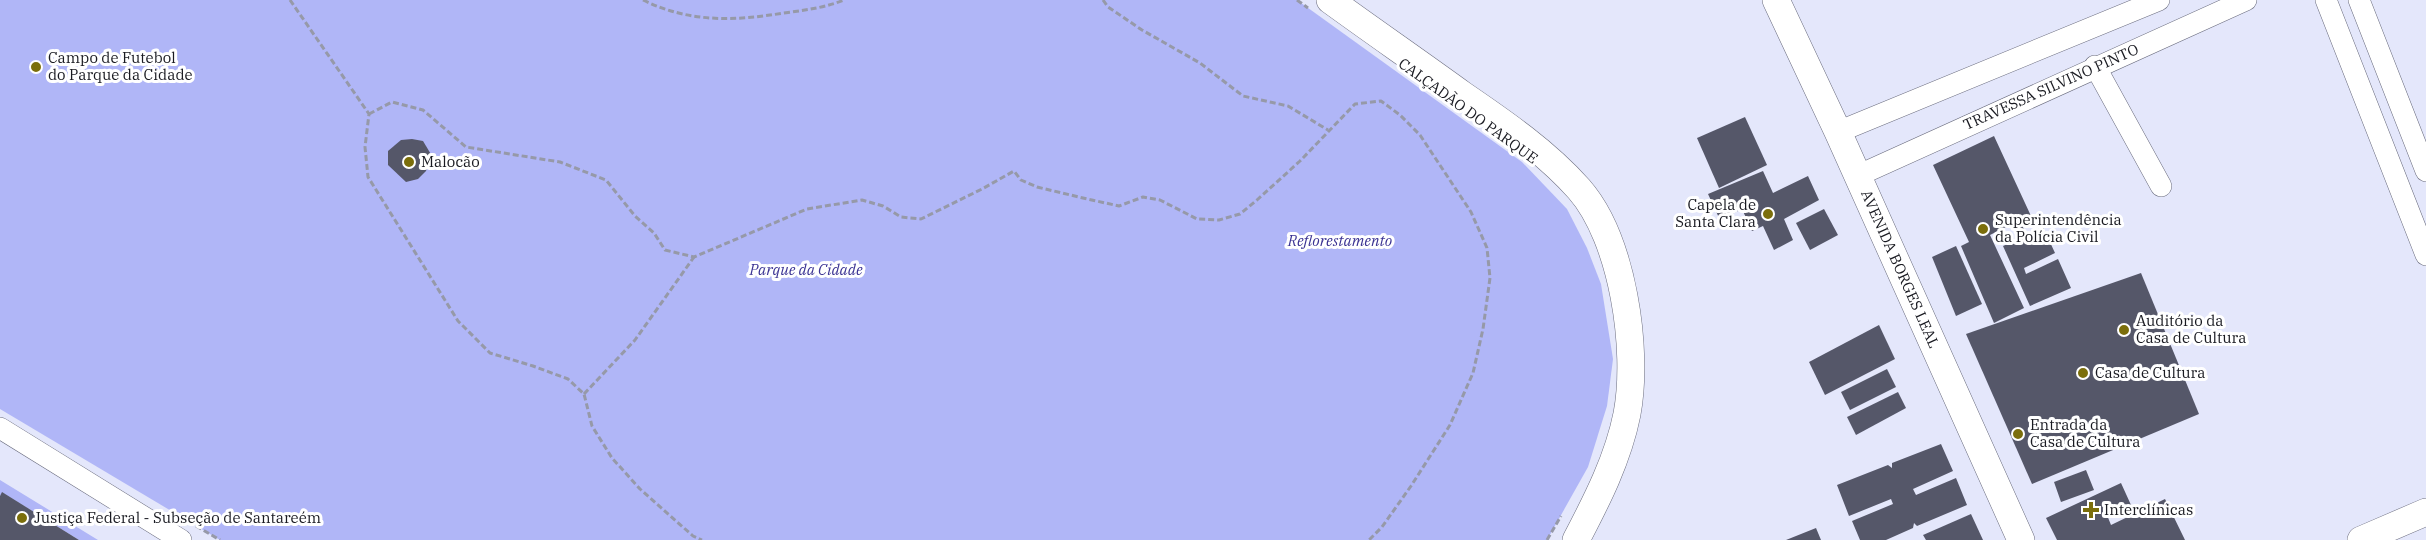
<svg xmlns="http://www.w3.org/2000/svg" width="2426" height="540" font-family="'IBM Plex Serif',serif">
<style>
.green{fill:#b0b6f7}
.building{fill:#555769}
.lines{fill:none;stroke-linecap:round;stroke-linejoin:round}
.minor-casing{stroke:#6a6c7e;stroke-width:22}
.major-casing{stroke:#6a6c7e;stroke-width:28}
.path{stroke:#9699a8;stroke-width:3;stroke-dasharray:6 3;stroke-linecap:butt}
.minor{stroke:#fff;stroke-width:21}
.major{stroke:#fff;stroke-width:27}
.poi-dot{fill:#7b6e0b;stroke:#fff;stroke-width:2}
.labels{text-anchor:middle;stroke-width:6;stroke-linejoin:round;paint-order:stroke}
.poi-label{font-size:15px;fill:#191a21;stroke:#fff;text-anchor:start}
.street-label{font-size:15px;fill:#191a21;stroke:#fff}
.park-label{font-size:15px;font-style:italic;fill:#3b3393;stroke:#fff}
</style>
<rect width="100%" height="100%" fill="#e4e7fb"/>
<g class="green">
<path d="M 0,0 L 1297,0 L 1522,162 L 1567,209 L 1587,248 L 1601,284 L 1613,359 L 1607,406 L 1588,467 L 1547,540 L 220,540 L 0,409 Z"/>
<path d="M 0,480 L 98,540 L 79,540 L 3,493 L 0,496 Z"/>
</g>
<g class="building">
<path d="M 1745,117 L 1767,165 L 1719,188 L 1697,138 Z"/>
<path d="M 1994,136 L 2031,216 L 2020,221 L 2027,235 L 2043,227 L 2055,253 L 2024,268 L 2026,274 L 2058,259 L 2071,288 L 2030,306 L 2003,246 L 2021,238 L 2014,223 L 1990,235 L 2024,308 L 1994,323 L 1961,246 L 1969,242 L 1933,165 Z"/>
<path d="M 412,139 L 423,141 L 432,156 L 426,171 L 418,179 L 406,182 L 388,165 L 388,151 L 401,140 Z"/>
<path d="M 1763,171 L 1773,193 L 1808,176 L 1819,200 L 1784,219 L 1793,240 L 1774,250 L 1763,226 L 1752,231 L 1742,209 L 1720,220 L 1708,194 Z"/>
<path d="M 1824,209 L 1838,235 L 1810,250 L 1796,223 Z"/>
<path d="M 1956,246 L 1982,304 L 1956,316 L 1932,257 Z"/>
<path d="M 2141,273 L 2199,414 L 2032,484 L 1966,334 Z"/>
<path d="M 1879,325 L 1895,359 L 1825,395 L 1809,362 Z"/>
<path d="M 1887,369 L 1896,387 L 1850,410 L 1841,392 Z"/>
<path d="M 1898,392 L 1906,408 L 1856,435 L 1847,417 Z"/>
<path d="M 1941,444 L 1953,471 L 1913,489 L 1916,495 L 1956,478 L 1967,505 L 1917,526 L 1914,523 L 1913,528 L 1886,540 L 1860,540 L 1852,521 L 1893,504 L 1891,499 L 1849,516 L 1837,485 L 1888,465 L 1892,468 L 1892,463 Z"/>
<path d="M 2086,470 L 2094,490 L 2061,502 L 2054,482 Z"/>
<path d="M 2121,483 L 2131,505 L 2107,515 L 2111,525 L 2165,499 L 2185,540 L 2057,540 L 2046,518 Z"/>
<path d="M 2,492 L 79,540 L 0,540 L 0,496 Z"/>
<path d="M 1971,514 L 1983,540 L 1926,540 L 1923,535 Z"/>
<path d="M 1816,528 L 1821,540 L 1786,540 Z"/>
</g>
<g class="lines">
<g class="minor-casing">
<g id="minor">
<path d="M 2326,0 L 2426,255"/>
<path d="M 2359,0 L 2426,171"/>
<path d="M 2095,66 L 2161,186"/>
<path d="M 1838,132 L 2159,0"/>
<path d="M 1857,176 L 2246,0"/>
<path d="M 0,428 L 181,540"/>
</g>
</g>
<g class="major-casing">
<g id="major">
<path d="M 1330,0 C 1374,32 1419,63 1463,95 C 1504,123 1546,152 1579,189 C 1623,239 1639,350 1627,414 C 1618,459 1597,500 1576,540"/>
<path d="M 1776,0 L 1838,132 L 2021,540"/>
<path d="M 2361,540 L 2426,512"/>
</g>
</g>
<g class="path">
<path d="M 290,0 L 369,114 L 365,147 L 368,177 L 458,321 L 490,353 L 533,366 L 568,379 L 584,394 L 592,426 L 612,458 L 640,489 L 693,536 L 702,540"/>
<path d="M 643,0 C 690,23 734,21 784,13 C 805,10 824,8 844,0"/>
<path d="M 1103,0 L 1108,7 L 1142,30 L 1200,63 L 1243,96 L 1288,106 L 1328,130"/>
<path d="M 1297,0 L 1308,8"/>
<path d="M 369,114 L 392,102 L 423,110 L 466,147 L 560,162 L 606,180 L 635,216 L 654,233 L 665,250 L 694,257 L 807,209 L 862,200 L 883,206 L 901,217 L 921,219 L 982,189 L 1014,171 L 1021,180 L 1037,187 L 1083,198 L 1119,206 L 1143,197 L 1160,200 L 1197,219 L 1219,220 L 1240,214 L 1257,200 L 1300,161 L 1355,104 L 1381,101 L 1400,115 L 1420,135 L 1471,212 L 1487,248 L 1490,278 L 1483,329 L 1473,373 L 1450,425 L 1411,486 L 1382,527 L 1369,540"/>
<path d="M 584,394 L 635,340 L 694,257"/>
<path d="M 196,526 L 220,540"/>
<path d="M 1547,540 L 1561,516"/>
</g>
<use href="#minor" class="minor"/>
<use href="#major" class="major"/>
</g>
<g class="poi-dot">
<circle cx="36" cy="67" r="6"/>
<circle cx="409" cy="162" r="6"/>
<circle cx="1768" cy="214" r="6"/>
<circle cx="1983" cy="229" r="6"/>
<circle cx="2124" cy="330" r="6"/>
<circle cx="2083" cy="373" r="6"/>
<circle cx="2018" cy="434" r="6"/>
<path d="M2088 501h6v6h6v6h-6v6h-6v-6h-6v-6h6z"/>
<circle cx="22" cy="518" r="6"/>
</g>
<g class="labels">
<g class="poi-label">
<text x="48" y="63">Campo de Futebol<tspan x="48" dy="17">do Parque da Cidade</tspan></text>
<text x="421" y="167">Malocão</text>
<text x="1756" y="210" text-anchor="end">Capela de<tspan x="1756" dy="17">Santa Clara</tspan></text>
<text x="1995" y="225">Superintendência<tspan x="1995" dy="17">da Polícia Civil</tspan></text>
<text x="2136" y="326">Auditório da<tspan x="2136" dy="17">Casa de Cultura</tspan></text>
<text x="2095" y="378">Casa de Cultura</text>
<text x="2030" y="430">Entrada da<tspan x="2030" dy="17">Casa de Cultura</tspan></text>
<text x="2104" y="515">Interclínicas</text>
<text x="34" y="523">Justiça Federal - Subseção de Santareém</text>
</g>
<g class="street-label">
<text transform="translate(2051 87) rotate(-24)" y="5">TRAVESSA SILVINO PINTO</text>
<text transform="translate(1468 111) rotate(36)" y="5">CALÇADÃO DO PARQUE</text>
<text transform="translate(1900 269) rotate(66)" y="5">AVENIDA BORGES LEAL</text>
</g>
<g class="park-label">
<text x="1340" y="246">Reflorestamento</text>
<text x="806" y="275">Parque da Cidade</text>
</g>
</g>
</svg>
